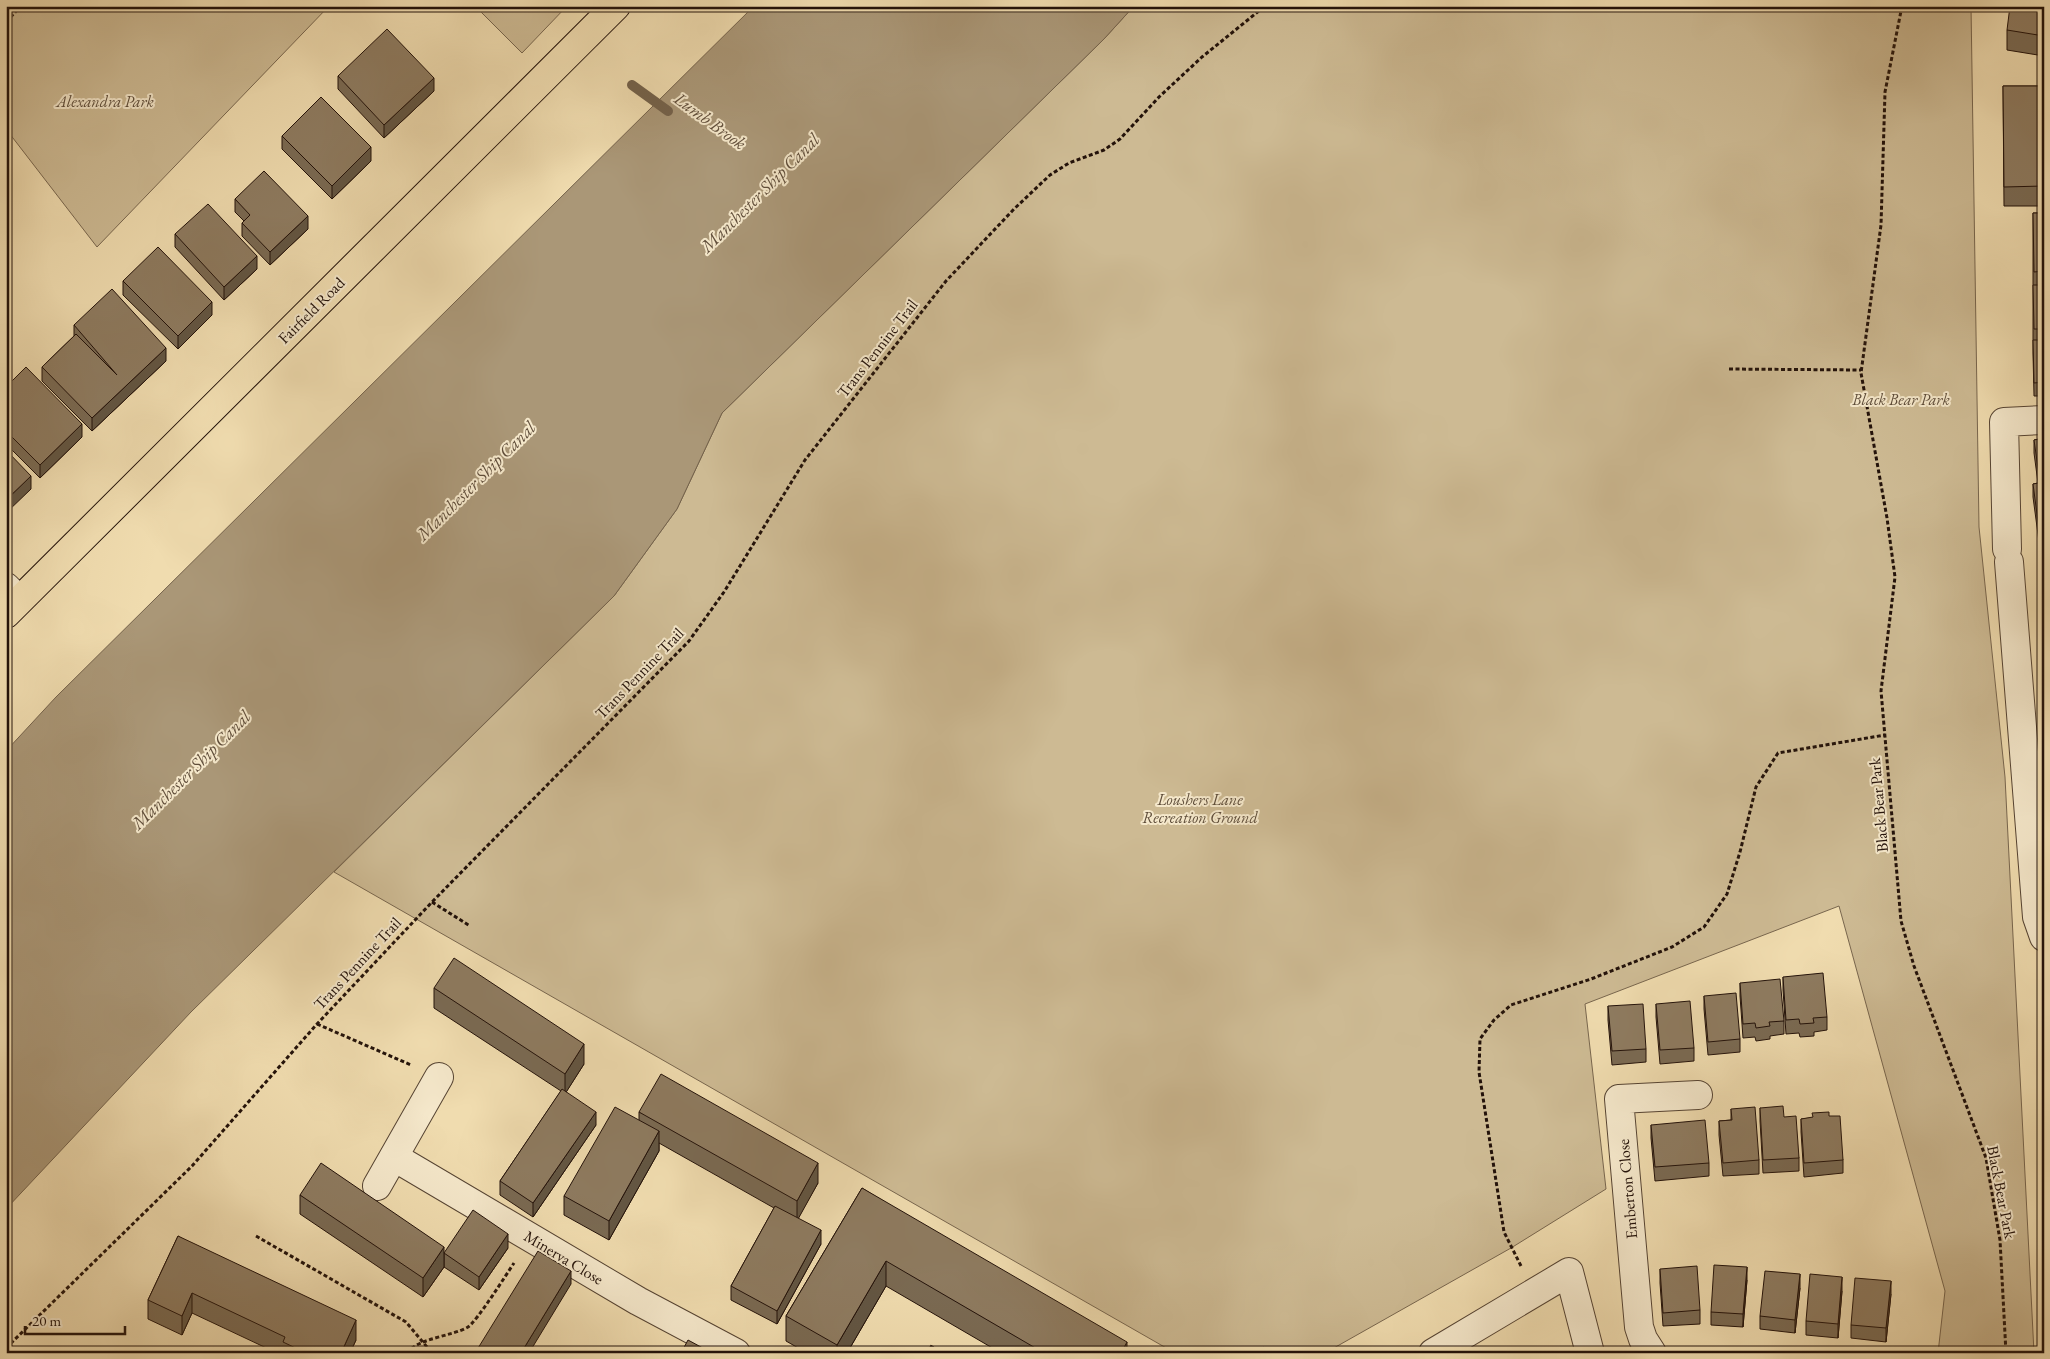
<svg xmlns="http://www.w3.org/2000/svg" width="2050" height="1359" font-family="'EB Garamond',serif">
<style>
.green{fill:#cdba93;stroke:#78664e}
.water{fill:#aa9777;stroke:#74624b}
.lines{fill:none;stroke-linecap:round;stroke-linejoin:round}
.stream{stroke:#74624b;stroke-width:10}
.minor-casing{stroke:#564433;stroke-width:30}
.major-casing{stroke:#23120a;stroke-width:30}
.path{stroke:#23120a;stroke-width:3;stroke-dasharray:4 2.5;stroke-linecap:butt}
.minor{stroke:#f5e8cb;stroke-width:28}
.major{stroke:#f0dcaf;stroke-width:28}
.wall{fill:#7a6a53;stroke:#23120a}
.shaded-wall{fill:#635643;stroke:#23120a}
.building{fill:#8e7b60;stroke:#23120a}
.labels{text-anchor:middle;stroke-width:4;stroke-linejoin:round;paint-order:stroke}
.park-label{font-size:16px;font-style:italic;fill:#5e4d3a;stroke:#f5e8cb}
.street-label{font-size:16px;fill:#23120a;stroke:#f5e8cb}
.water-label{font-size:18px;font-style:italic;fill:#604e3b;stroke:#f5e8cb}
</style>
<rect width="100%" height="100%" fill="#f0dcaf"/>
<filter id="stains"><feTurbulence type="fractalNoise" baseFrequency=".004" numOctaves="4"/><feColorMatrix values="0 0 0 0 .2 0 0 0 0 .09 0 0 0 0 .02 0 0 0 .5 -.17"/></filter>
<radialGradient id="worn" r=".72"><stop offset=".6" stop-color="#630" stop-opacity="0"/><stop offset="1" stop-color="#630" stop-opacity=".3"/></radialGradient>
<g class="green">
<path d="M 6,6 L 329,6 L 97,247 L 6,129 Z"/>
<path d="M 475,6 L 567,6 L 522,53 Z"/>
<path d="M 1134,6 L 1971,6 L 1979,527 L 2005,777 L 2034,1353 L 1938,1353 L 1945,1291 L 1839,906 L 1585,1004 L 1606,1189 L 1511,1248 L 1325,1353 L 1275,1353 L 1263,1347 L 1262,1353 L 1175,1353 L 334,872 L 614,596 L 677,509 L 722,413 L 1104,39 Z"/>
</g>
<path class="water" d="M 754,6 L 1134,6 L 1104,39 L 722,413 L 677,509 L 614,596 L 191,1012 L 6,1209 L 6,751 L 56,697 Z"/>
<g class="lines">
<path class="stream" d="M 632,85 L 668,111"/>
<g class="minor-casing">
<g id="minor">
<path d="M 2007,549 L 2004,422 L 2044,420"/>
<path d="M 2009,562 L 2037,917 L 2044,937"/>
<path d="M 6,587 L 19,600"/>
<path d="M 394,1157 L 638,1301 L 736,1353"/>
<path d="M 377,1186 L 439,1077"/>
<path d="M 1433,1353 L 1569,1272 L 1590,1353"/>
<path d="M 1652,1353 L 1643,1339 L 1639,1327 L 1619,1099 L 1698,1095"/>
</g>
</g>
<g class="major-casing">
<path id="major" d="M 6,614 L 616,6"/>
</g>
<g class="path">
<path d="M 1902,6 L 1885,92 L 1881,225 L 1861,373 L 1887,518 L 1895,577 L 1881,691 L 1901,921 L 1914,966 L 1986,1158 L 2000,1240 L 2006,1353"/>
<path d="M 6,22 L 21,6"/>
<path d="M 1729,369 L 1861,370"/>
<path d="M 432,902 L 470,926"/>
<path d="M 317,1024 L 411,1065"/>
<path d="M 256,1236 L 406,1322 L 432,1353"/>
<path d="M 1521,1266 L 1504,1232 L 1479,1072 L 1480,1039 L 1494,1020 L 1511,1005 L 1591,979 L 1672,947 L 1704,927 L 1727,894 L 1740,852 L 1756,787 L 1778,753 L 1885,735"/>
<path d="M 930,1346 L 943,1353"/>
<path d="M 6,1348 L 192,1166 L 317,1024 L 432,902 L 689,641 L 724,592 L 805,460 L 946,281 L 1014,209 L 1050,175 L 1069,163 L 1104,150 L 1120,139 L 1159,97 L 1202,57 L 1265,6"/>
<path d="M 407,1353 C 418,1338 453,1336 468,1327 C 477,1321 506,1275 514,1263"/>
</g>
<use href="#minor" class="minor"/>
<use href="#major" class="major"/>
</g>
<g class="wall">
<path d="M 2044,6 L 2044,56 L 2007,50 L 2007,30 Z"/>
<path d="M 338,76 L 434,91 L 384,138 L 338,89 Z"/>
<path d="M 2003,86 L 2044,86 L 2044,206 L 2004,206 Z"/>
<path d="M 282,136 L 371,161 L 332,199 L 282,149 Z"/>
<path d="M 235,199 L 308,229 L 270,265 L 242,236 L 242,223 L 244,221 L 235,212 Z"/>
<path d="M 2033,213 L 2044,213 L 2044,396 L 2034,396 L 2033,353 Z"/>
<path d="M 175,234 L 257,269 L 224,300 L 175,247 Z"/>
<path d="M 123,281 L 212,315 L 178,349 L 123,295 Z"/>
<path d="M 74,325 L 166,361 L 92,431 L 42,381 L 42,367 L 74,336 Z"/>
<path d="M 6,387 L 82,437 L 40,478 L 6,444 Z"/>
<path d="M 2044,438 L 2044,583 L 2039,550 L 2039,542 L 2033,497 L 2033,484 L 2038,483 L 2034,453 L 2034,440 Z"/>
<path d="M 1783,977 L 1827,1017 L 1827,1030 L 1814,1032 L 1814,1036 L 1800,1037 L 1799,1033 L 1786,1034 L 1783,990 Z"/>
<path d="M 1740,983 L 1784,1021 L 1784,1034 L 1770,1036 L 1770,1039 L 1756,1041 L 1755,1037 L 1743,1038 L 1740,996 Z"/>
<path d="M 434,988 L 584,1064 L 566,1092 L 596,1125 L 533,1217 L 500,1195 L 500,1181 L 561,1091 L 434,1008 Z"/>
<path d="M 1704,996 L 1740,1039 L 1740,1052 L 1708,1055 L 1704,1009 Z"/>
<path d="M 1656,1004 L 1694,1048 L 1694,1061 L 1660,1064 L 1656,1017 Z"/>
<path d="M 1608,1006 L 1646,1049 L 1646,1062 L 1612,1065 L 1608,1020 Z"/>
<path d="M 1760,1108 L 1784,1117 L 1799,1158 L 1799,1171 L 1763,1173 L 1760,1121 Z"/>
<path d="M 1731,1109 L 1759,1160 L 1759,1174 L 1723,1176 L 1719,1135 L 1719,1121 L 1731,1120 Z"/>
<path d="M 639,1112 L 818,1183 L 798,1218 L 821,1244 L 777,1324 L 731,1300 L 731,1286 L 774,1208 L 659,1143 L 659,1151 L 609,1240 L 564,1215 L 564,1196 L 639,1120 Z"/>
<path d="M 1829,1116 L 1843,1160 L 1843,1173 L 1804,1177 L 1801,1132 L 1801,1119 Z"/>
<path d="M 1651,1125 L 1709,1163 L 1709,1176 L 1655,1181 L 1651,1138 Z"/>
<path d="M 862,1188 L 1127,1353 L 1001,1353 L 886,1286 L 847,1353 L 807,1353 L 786,1341 L 786,1316 Z"/>
<path d="M 300,1195 L 444,1267 L 423,1297 L 300,1214 Z"/>
<path d="M 178,1236 L 356,1340 L 350,1353 L 277,1353 L 192,1313 L 182,1335 L 148,1319 L 148,1300 Z"/>
<path d="M 508,1248 L 479,1290 L 444,1267 L 444,1253 Z"/>
<path d="M 1660,1269 L 1700,1310 L 1700,1324 L 1663,1326 L 1660,1283 Z"/>
<path d="M 1747,1280 L 1743,1327 L 1711,1325 L 1711,1312 Z"/>
<path d="M 1800,1288 L 1795,1333 L 1760,1329 L 1760,1316 Z"/>
<path d="M 1842,1291 L 1838,1338 L 1806,1335 L 1806,1321 Z"/>
<path d="M 1891,1294 L 1886,1342 L 1851,1338 L 1851,1325 Z"/>
</g>
<g class="shaded-wall">
<path d="M 434,78 L 434,91 L 384,138 L 384,125 Z"/>
<path d="M 371,147 L 371,161 L 332,199 L 332,186 Z"/>
<path d="M 308,216 L 308,229 L 270,265 L 270,252 Z"/>
<path d="M 257,256 L 257,269 L 224,300 L 224,287 Z"/>
<path d="M 212,302 L 212,315 L 178,349 L 178,336 Z"/>
<path d="M 166,348 L 166,361 L 92,431 L 92,418 Z"/>
<path d="M 82,424 L 82,437 L 40,478 L 40,465 Z"/>
<path d="M 31,476 L 31,489 L 6,513 L 6,500 Z"/>
<path d="M 584,1044 L 584,1064 L 565,1094 L 565,1074 Z"/>
<path d="M 596,1112 L 596,1125 L 533,1217 L 533,1203 Z"/>
<path d="M 659,1131 L 659,1151 L 609,1240 L 609,1221 Z"/>
<path d="M 818,1163 L 818,1183 L 797,1221 L 797,1201 Z"/>
<path d="M 821,1230 L 821,1244 L 777,1324 L 777,1311 Z"/>
<path d="M 508,1234 L 508,1248 L 479,1290 L 479,1277 Z"/>
<path d="M 444,1247 L 444,1267 L 423,1297 L 423,1278 Z"/>
<path d="M 886,1261 L 886,1286 L 847,1353 L 837,1353 L 837,1345 Z"/>
<path d="M 1747,1267 L 1747,1280 L 1743,1327 L 1743,1314 Z"/>
<path d="M 571,1271 L 571,1284 L 529,1353 L 521,1353 Z"/>
<path d="M 1800,1274 L 1800,1288 L 1795,1333 L 1795,1320 Z"/>
<path d="M 1842,1277 L 1842,1291 L 1838,1338 L 1838,1324 Z"/>
<path d="M 1891,1281 L 1891,1294 L 1886,1342 L 1886,1328 Z"/>
<path d="M 192,1293 L 192,1313 L 182,1335 L 182,1316 Z"/>
<path d="M 356,1320 L 356,1340 L 350,1353 L 342,1353 L 342,1351 Z"/>
<path d="M 1127,1342 L 1127,1353 L 1121,1353 Z"/>
</g>
<g class="building">
<path d="M 2010,6 L 2044,6 L 2044,36 L 2007,30 Z"/>
<path d="M 387,29 L 434,78 L 384,125 L 338,76 Z"/>
<path d="M 2003,86 L 2044,86 L 2044,186 L 2004,187 Z"/>
<path d="M 321,97 L 371,147 L 332,186 L 282,136 Z"/>
<path d="M 264,171 L 308,216 L 270,252 L 242,223 L 250,215 L 235,199 Z"/>
<path d="M 208,204 L 257,256 L 224,287 L 175,234 Z"/>
<path d="M 2033,213 L 2044,213 L 2044,271 L 2034,272 Z"/>
<path d="M 158,247 L 212,302 L 178,336 L 123,281 Z"/>
<path d="M 2033,285 L 2044,285 L 2044,329 L 2034,329 Z"/>
<path d="M 112,289 L 166,348 L 92,418 L 42,367 L 76,334 L 117,375 L 74,325 Z"/>
<path d="M 2033,340 L 2044,340 L 2044,382 L 2034,383 Z"/>
<path d="M 26,367 L 82,424 L 40,465 L 6,431 L 6,387 Z"/>
<path d="M 2044,438 L 2044,474 L 2039,475 L 2034,440 Z"/>
<path d="M 6,450 L 31,476 L 6,500 Z"/>
<path d="M 2044,482 L 2044,528 L 2039,529 L 2033,484 Z"/>
<path d="M 2044,536 L 2044,570 L 2039,537 Z"/>
<path d="M 454,958 L 584,1044 L 565,1074 L 434,988 Z"/>
<path d="M 1823,973 L 1827,1017 L 1813,1018 L 1814,1023 L 1800,1024 L 1799,1019 L 1786,1020 L 1783,977 Z"/>
<path d="M 1780,979 L 1784,1021 L 1769,1022 L 1770,1026 L 1756,1028 L 1755,1023 L 1743,1024 L 1740,983 Z"/>
<path d="M 1736,993 L 1740,1039 L 1708,1042 L 1704,996 Z"/>
<path d="M 1690,1001 L 1694,1048 L 1660,1050 L 1656,1004 Z"/>
<path d="M 1643,1004 L 1646,1049 L 1612,1051 L 1608,1006 Z"/>
<path d="M 661,1074 L 818,1163 L 797,1201 L 639,1112 Z"/>
<path d="M 562,1089 L 596,1112 L 533,1203 L 500,1181 Z"/>
<path d="M 1783,1106 L 1784,1117 L 1796,1116 L 1799,1158 L 1763,1160 L 1760,1108 Z"/>
<path d="M 615,1107 L 659,1131 L 609,1221 L 564,1196 Z"/>
<path d="M 1755,1107 L 1759,1160 L 1723,1163 L 1719,1121 L 1732,1120 L 1731,1109 Z"/>
<path d="M 1829,1112 L 1829,1116 L 1840,1116 L 1843,1160 L 1804,1163 L 1801,1119 L 1813,1117 L 1812,1113 Z"/>
<path d="M 1705,1120 L 1709,1163 L 1655,1167 L 1651,1125 Z"/>
<path d="M 321,1163 L 444,1247 L 423,1278 L 300,1195 Z"/>
<path d="M 862,1188 L 1127,1342 L 1121,1353 L 1044,1353 L 886,1261 L 837,1345 L 786,1316 Z"/>
<path d="M 775,1206 L 821,1230 L 777,1311 L 731,1286 Z"/>
<path d="M 473,1210 L 508,1234 L 479,1277 L 444,1253 Z"/>
<path d="M 178,1236 L 356,1320 L 342,1351 L 346,1353 L 306,1353 L 283,1342 L 285,1337 L 192,1293 L 182,1316 L 148,1300 Z"/>
<path d="M 538,1251 L 571,1271 L 521,1353 L 475,1353 Z"/>
<path d="M 1714,1265 L 1747,1267 L 1743,1314 L 1711,1312 Z"/>
<path d="M 1697,1266 L 1700,1310 L 1663,1313 L 1660,1269 Z"/>
<path d="M 1765,1271 L 1800,1274 L 1795,1320 L 1760,1316 Z"/>
<path d="M 1810,1274 L 1842,1277 L 1838,1324 L 1806,1321 Z"/>
<path d="M 1855,1278 L 1891,1281 L 1886,1328 L 1851,1325 Z"/>
<path d="M 688,1340 L 712,1353 L 681,1353 Z"/>
</g>
<g class="labels">
<g class="park-label">
<text x="105" y="107">Alexandra Park</text>
<text x="1901" y="405">Black Bear Park</text>
<text x="1200" y="805">Loushers Lane<tspan x="1200" dy="18">Recreation Ground</tspan></text>
</g>
<g class="street-label">
<text transform="translate(311 310) rotate(-45)" y="6">Fairfield Road</text>
<text transform="translate(877 348) rotate(-52)" y="6">Trans Pennine Trail</text>
<text transform="translate(639 673) rotate(-46)" y="6">Trans Pennine Trail</text>
<text transform="translate(1878 805) rotate(-95)" y="6">Black Bear Park</text>
<text transform="translate(357 963) rotate(-47)" y="6">Trans Pennine Trail</text>
<text transform="translate(1627 1189) rotate(-95)" y="6">Emberton Close</text>
<text transform="translate(2002 1192) rotate(79)" y="6">Black Bear Park</text>
<text transform="translate(564 1257) rotate(31)" y="6">Minerva Close</text>
</g>
<g class="water-label">
<text transform="translate(710 121) rotate(36)" y="6">Lumb Brook</text>
<text transform="translate(760 193) rotate(-45)" y="6">Manchester Ship Canal</text>
<text transform="translate(476 481) rotate(-45)" y="6">Manchester Ship Canal</text>
<text transform="translate(191 770) rotate(-45)" y="6">Manchester Ship Canal</text>
</g>
</g>
<rect width="2050" height="1359" fill="none" stroke="#f0dcaf" stroke-width="25"/>
<rect x="8" y="8" width="2035" height="1344" fill="none" stroke="#23120a" stroke-width="2.5"/>
<rect x="12" y="12" width="2025" height="1334" fill="none" stroke="#23120a"/>
<path d="M25 1326v8h100v-8" fill="none" stroke="#23120a" stroke-width="2.5"/>
<text x="32" y="1326" font-size="15" fill="#23120a" stroke="#f5e8cb" stroke-width="4" paint-order="stroke">20 m</text>
<rect width="100%" height="100%" filter="url(#stains)"/>
<rect width="100%" height="100%" fill="url(#worn)"/>
</svg>
